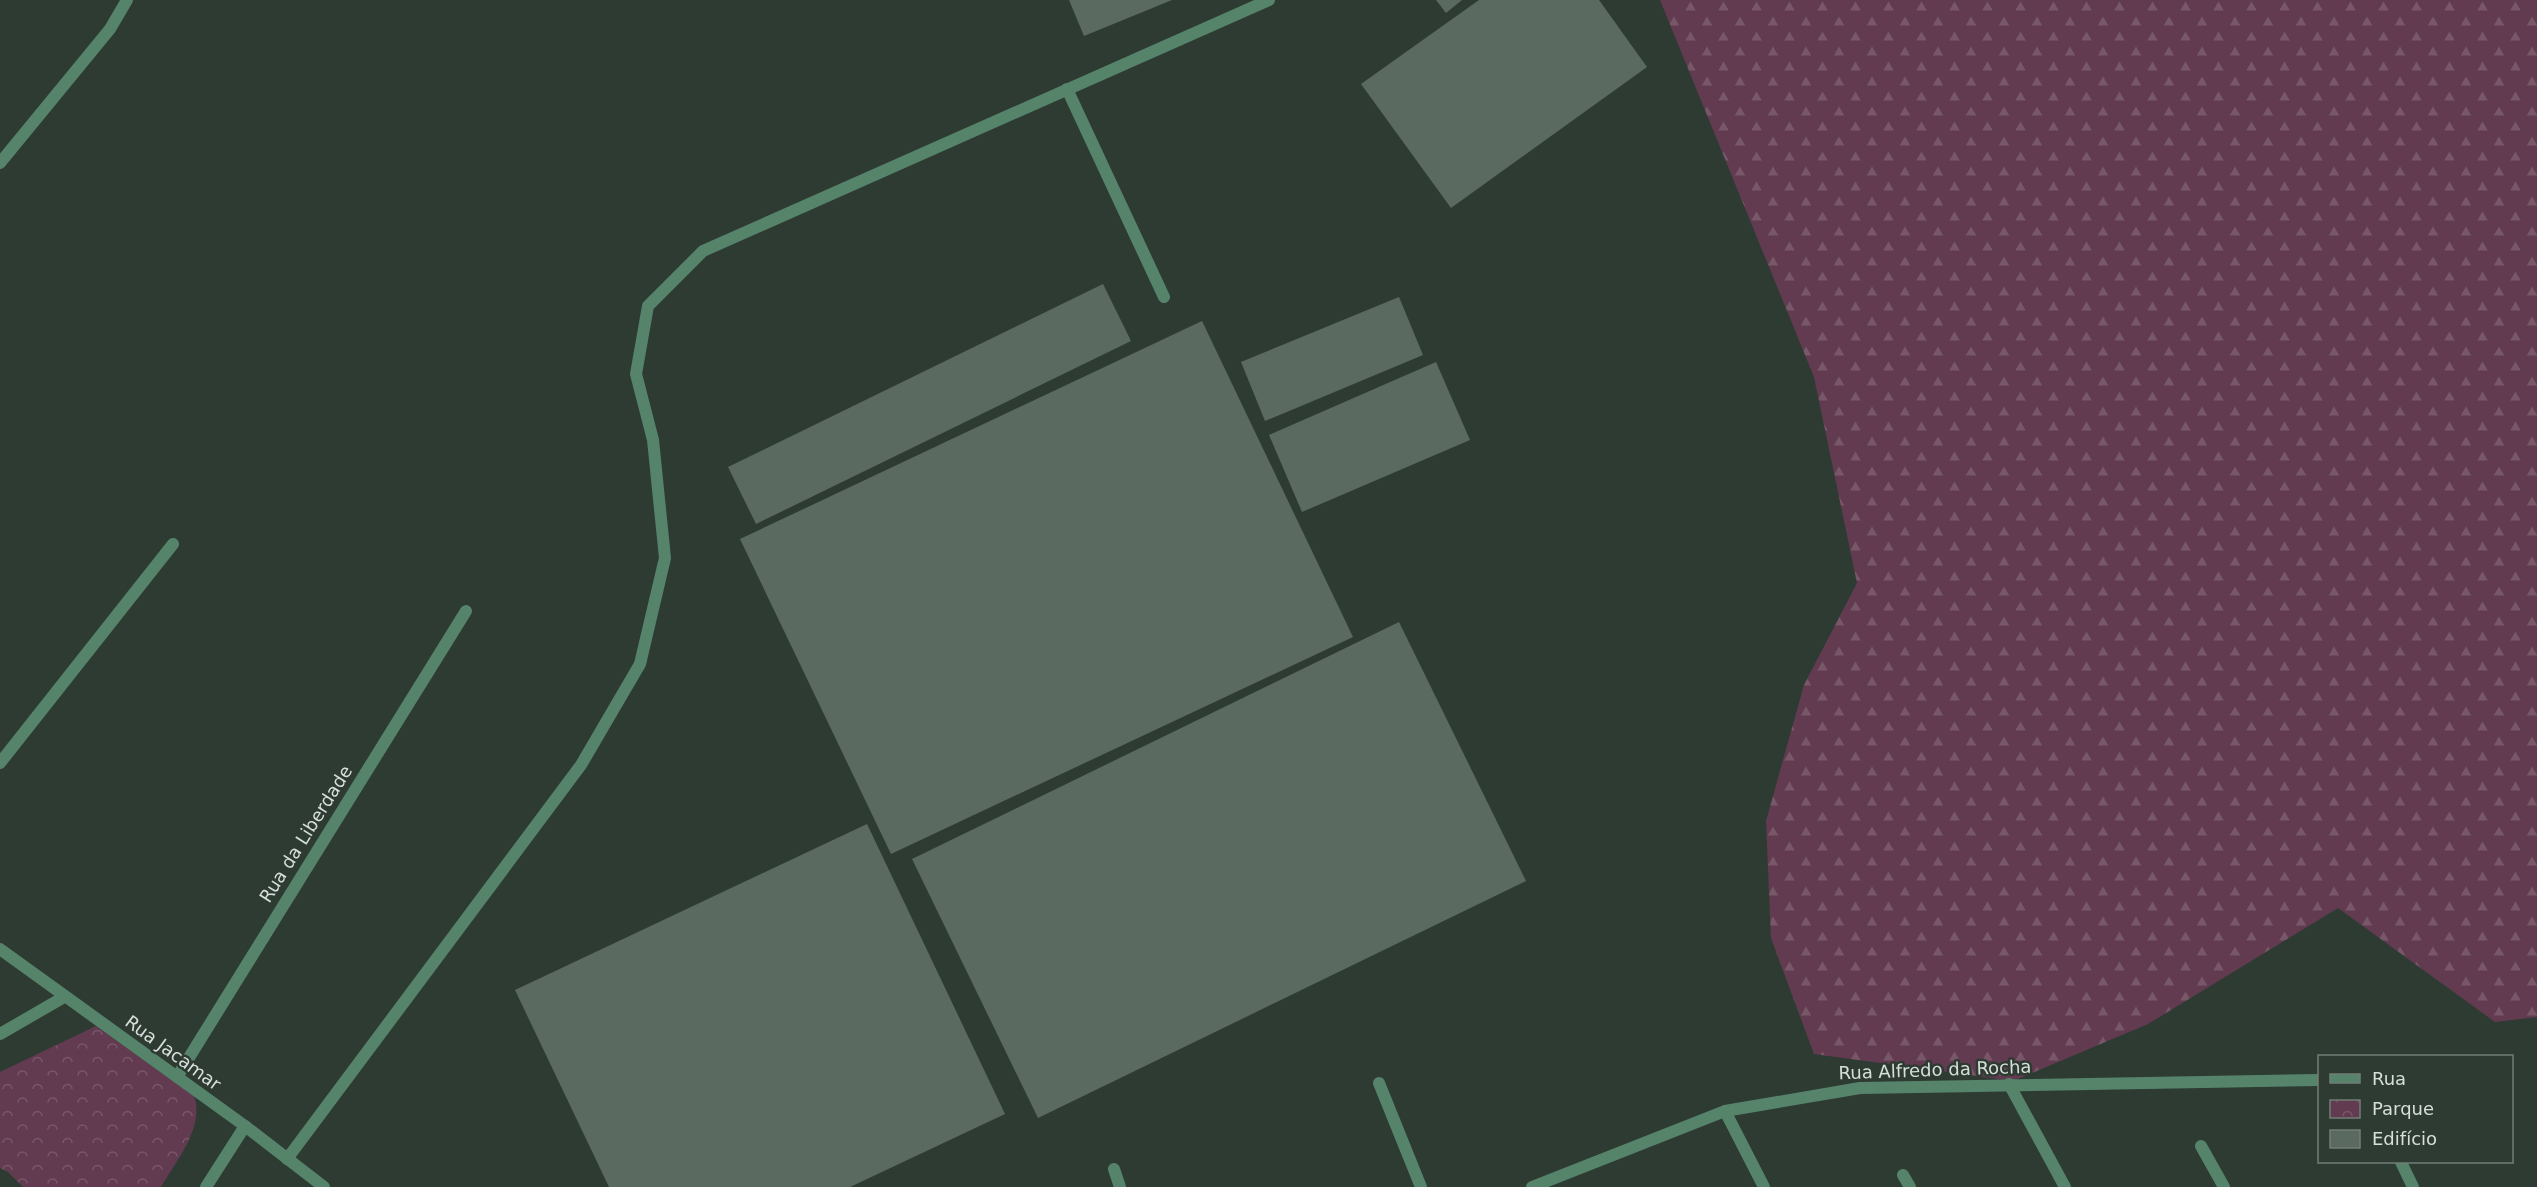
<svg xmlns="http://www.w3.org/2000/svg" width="2537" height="1187" font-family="'DejaVu Sans',sans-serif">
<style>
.forest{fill:url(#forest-firs)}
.park{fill:url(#park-crowns)}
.building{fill:#5b6a61}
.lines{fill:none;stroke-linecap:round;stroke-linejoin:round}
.service{stroke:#56846b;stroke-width:12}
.minor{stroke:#56846b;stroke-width:12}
.labels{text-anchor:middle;stroke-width:5;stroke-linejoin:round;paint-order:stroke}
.street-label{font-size:18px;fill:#d7dfda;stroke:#2e3b33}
</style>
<defs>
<pattern id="forest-firs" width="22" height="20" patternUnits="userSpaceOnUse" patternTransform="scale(1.5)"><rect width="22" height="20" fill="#623b50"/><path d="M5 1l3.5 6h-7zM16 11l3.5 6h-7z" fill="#785769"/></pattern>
<pattern id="park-crowns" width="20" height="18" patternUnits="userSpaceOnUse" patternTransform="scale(1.5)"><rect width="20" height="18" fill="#623b50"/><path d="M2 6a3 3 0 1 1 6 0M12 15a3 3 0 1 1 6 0" fill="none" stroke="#785769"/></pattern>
</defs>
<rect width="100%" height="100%" fill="#2e3b33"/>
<path class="forest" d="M 1660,0 L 2537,0 L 2537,1017 L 2495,1022 L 2338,908 L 2148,1024 L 2013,1081 L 1814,1054 L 1771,938 L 1766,821 L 1804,685 L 1857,583 L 1814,377 Z"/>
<path class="park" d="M 96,1026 L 194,1096 C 205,1127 176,1161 161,1187 L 23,1187 L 8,1172 L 0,1168 L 0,1072 Z"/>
<g class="building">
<path d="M 1069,0 L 1172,0 L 1084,36 Z"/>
<path d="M 1436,0 L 1462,0 L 1446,13 Z"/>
<path d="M 1479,0 L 1599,0 L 1647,67 L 1451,208 L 1361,84 Z"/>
<path d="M 1103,284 L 1131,341 L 756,524 L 728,467 Z"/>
<path d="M 1399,297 L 1423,355 L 1265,421 L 1241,362 Z"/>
<path d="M 1202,321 L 1353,637 L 891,854 L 740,539 Z"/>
<path d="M 1436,362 L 1470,440 L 1302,512 L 1269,435 Z"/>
<path d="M 1399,622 L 1526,881 L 1038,1118 L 912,859 Z"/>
<path d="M 867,824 L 1005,1114 L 850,1187 L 609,1187 L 515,990 Z"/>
</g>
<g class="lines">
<g class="service">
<path d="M 1067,89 L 1164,297"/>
<path d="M 2201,1146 L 2224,1187"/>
<path d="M 287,1159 L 581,765 L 640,664 L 665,558 L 653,440 L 636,374 L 648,306 L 703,251 L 1269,0"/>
<path d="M 1903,1175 L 1910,1187"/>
</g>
<g class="minor">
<path d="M 0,163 L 110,29 L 127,0"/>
<path d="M 0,763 L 173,544"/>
<path d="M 0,949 L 245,1126 L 324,1187"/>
<path d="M 0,1034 L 64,997"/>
<path d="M 177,1077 L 466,611"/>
<path d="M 1379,1083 L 1421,1187"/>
<path d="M 2009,1084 L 2065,1187"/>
<path d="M 1725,1111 L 1764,1187"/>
<path d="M 2401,1162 L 2413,1187"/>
<path d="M 1114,1169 L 1120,1187"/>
<path d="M 206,1187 L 245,1126"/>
<path d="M 1532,1187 L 1725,1111 L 1860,1088 L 2320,1080"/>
</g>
</g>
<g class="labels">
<g class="street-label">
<text transform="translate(306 834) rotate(-58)" y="6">Rua da Liberdade</text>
<text transform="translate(173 1053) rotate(36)" y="6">Rua Jacamar</text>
<text transform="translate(1935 1070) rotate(-2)" y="6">Rua Alfredo da Rocha</text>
</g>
</g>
<rect x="2318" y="1055" width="195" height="108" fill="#2e3b33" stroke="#727d76" stroke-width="1.5"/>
<rect x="2330" y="1074" width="30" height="9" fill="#56846b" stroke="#727d76" stroke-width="1.5"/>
<text x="2372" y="1085" font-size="18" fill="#d7dfda">Rua</text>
<rect x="2330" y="1100" width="30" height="18" fill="url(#park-crowns)" stroke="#727d76" stroke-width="1.5"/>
<text x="2372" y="1115" font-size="18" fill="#d7dfda">Parque</text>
<rect x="2330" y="1130" width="30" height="18" fill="#5b6a61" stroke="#727d76" stroke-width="1.5"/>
<text x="2372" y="1145" font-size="18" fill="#d7dfda">Edifício</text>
</svg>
